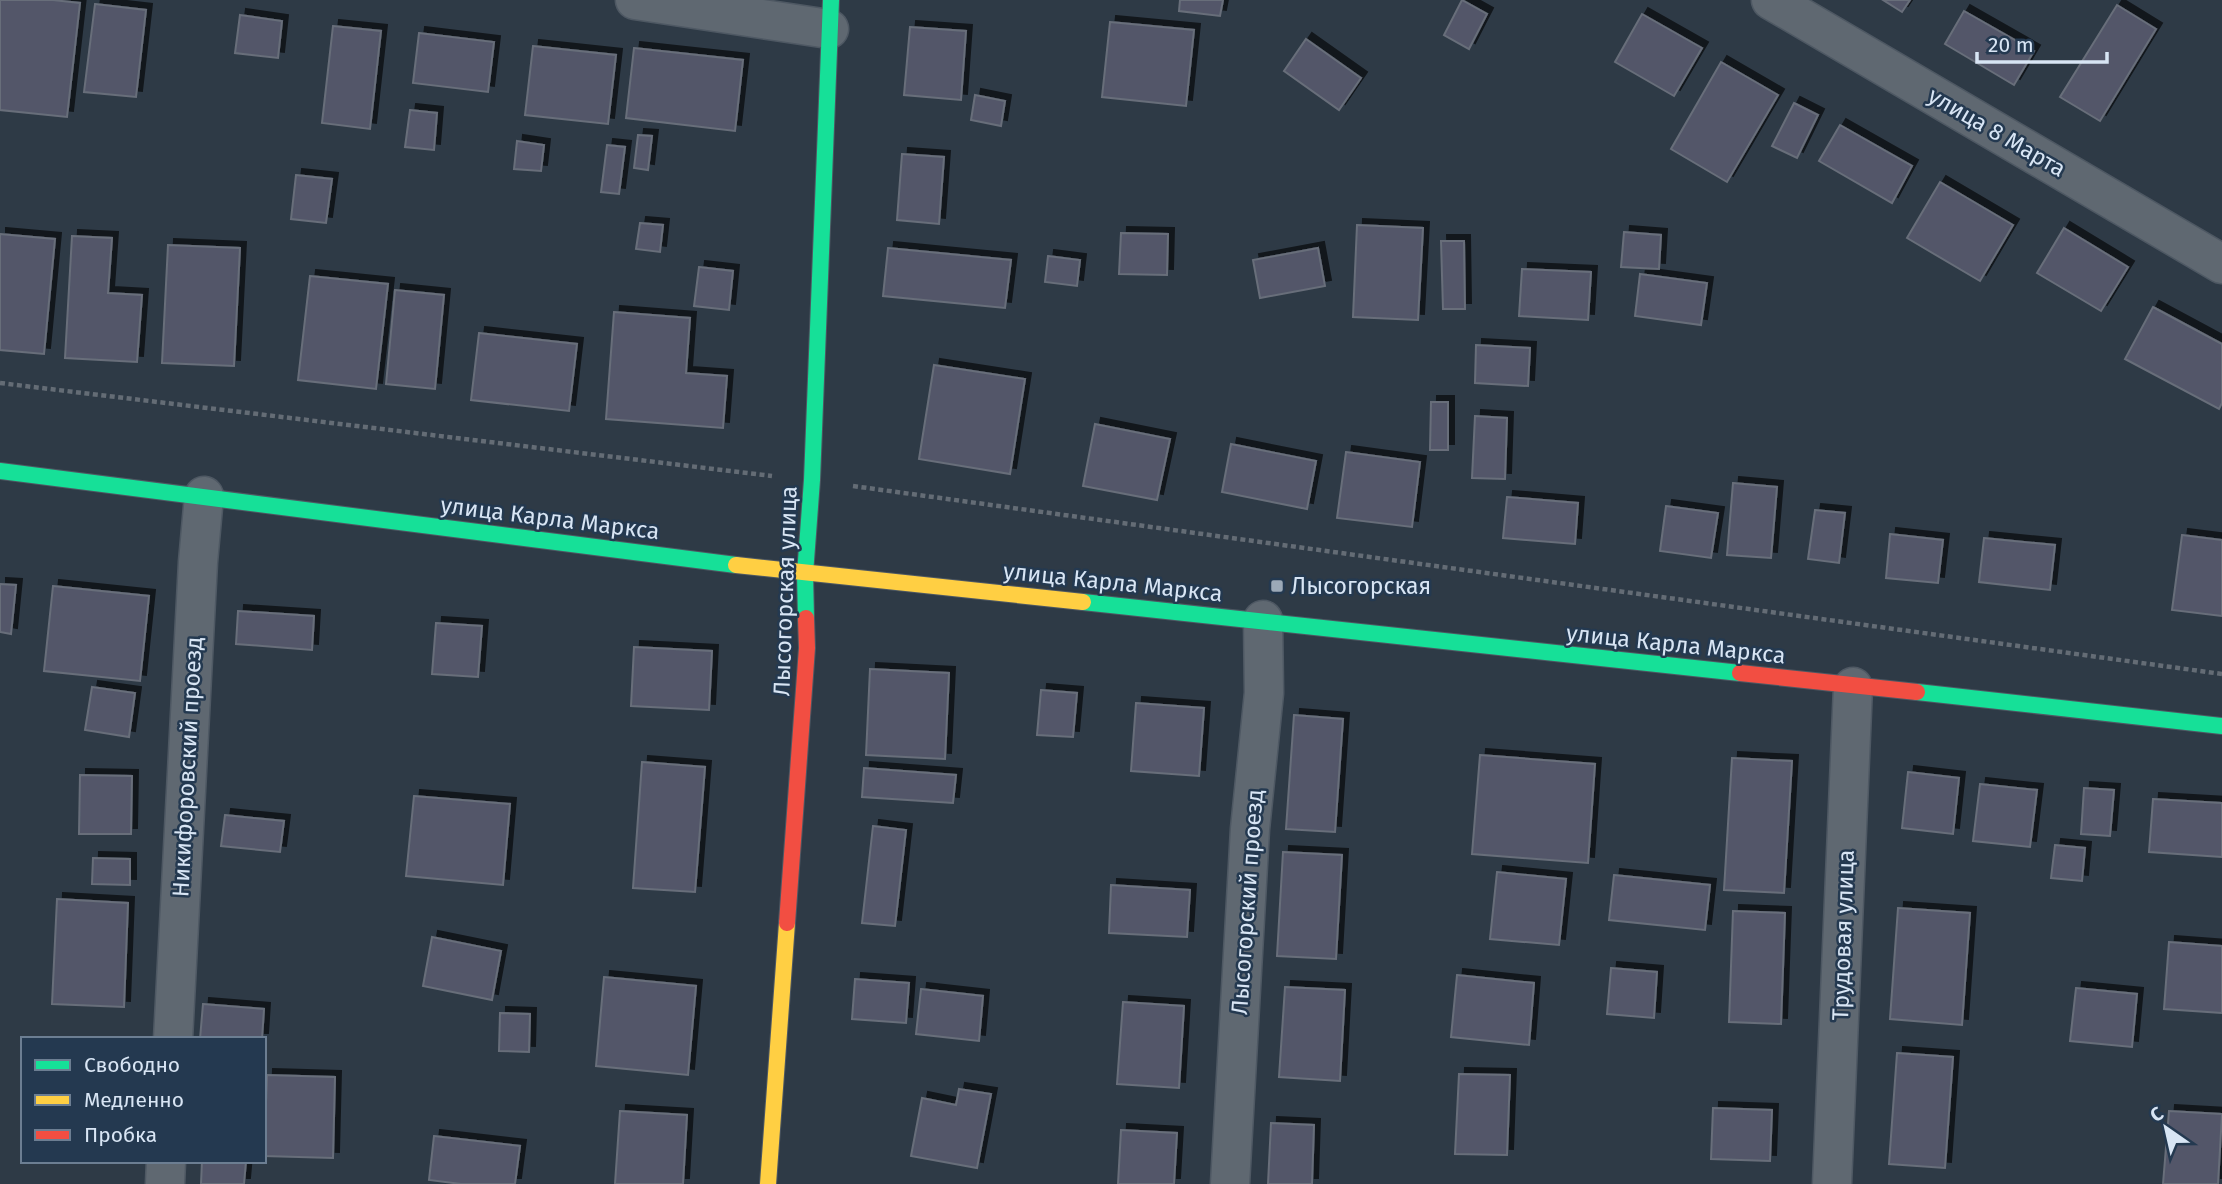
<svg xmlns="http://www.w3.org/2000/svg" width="2222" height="1184" font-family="'Fira Sans',sans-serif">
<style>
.building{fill:#525769;stroke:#686e7a;stroke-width:2;filter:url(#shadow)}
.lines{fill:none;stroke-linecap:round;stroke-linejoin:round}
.street-casing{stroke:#4e5863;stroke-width:41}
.fast-casing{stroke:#4e5863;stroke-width:18}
.slow-casing{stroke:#4e5863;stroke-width:18}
.jam-casing{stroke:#4e5863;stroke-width:18}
.path{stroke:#646c75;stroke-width:4.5;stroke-dasharray:5 3.5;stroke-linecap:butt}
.street{stroke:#5f6871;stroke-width:38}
.fast{stroke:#16e098;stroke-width:16}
.slow{stroke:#ffcf43;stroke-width:16}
.jam{stroke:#f24e42;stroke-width:16}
.poi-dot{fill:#9ca9b7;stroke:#243950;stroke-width:2.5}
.labels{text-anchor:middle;stroke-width:5;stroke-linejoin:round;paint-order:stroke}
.street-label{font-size:23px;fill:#d8e5f4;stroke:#243950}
.poi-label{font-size:23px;fill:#d8e5f4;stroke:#243950;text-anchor:start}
</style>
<defs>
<filter id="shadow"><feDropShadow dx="6" dy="-6" stdDeviation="0" flood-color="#0009"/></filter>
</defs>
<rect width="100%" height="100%" fill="#2e3a46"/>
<g class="building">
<path d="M 0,0 L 53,0 L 80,3 L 67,117 L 0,110 Z"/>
<path d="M 1180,0 L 1223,0 L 1220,16 L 1179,11 Z"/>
<path d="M 1462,0 L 1487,14 L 1469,49 L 1444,35 Z"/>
<path d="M 1883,0 L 1910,0 L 1902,12 Z"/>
<path d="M 95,4 L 146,10 L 136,97 L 84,92 Z"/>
<path d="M 2117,5 L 2156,29 L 2100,121 L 2060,97 Z"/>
<path d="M 1964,11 L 2034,51 L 2014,85 L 1945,44 Z"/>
<path d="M 1642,14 L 1702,48 L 1674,96 L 1615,62 Z"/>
<path d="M 240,15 L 282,21 L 278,58 L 235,53 Z"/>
<path d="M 1110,22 L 1194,30 L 1186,106 L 1102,97 Z"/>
<path d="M 333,26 L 381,31 L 370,129 L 322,123 Z"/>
<path d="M 910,27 L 966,31 L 961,100 L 904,95 Z"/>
<path d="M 419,33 L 494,42 L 488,92 L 413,83 Z"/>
<path d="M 1306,39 L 1361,78 L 1339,110 L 1284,71 Z"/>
<path d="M 533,46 L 616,55 L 608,124 L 525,115 Z"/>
<path d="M 634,48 L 743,60 L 735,131 L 626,118 Z"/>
<path d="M 1721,62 L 1778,95 L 1727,182 L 1671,149 Z"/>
<path d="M 975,95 L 1005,101 L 1001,126 L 971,120 Z"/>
<path d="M 1794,103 L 1818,115 L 1797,158 L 1772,146 Z"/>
<path d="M 410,110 L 437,113 L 434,150 L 405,147 Z"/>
<path d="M 1840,125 L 1912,166 L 1892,203 L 1819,161 Z"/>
<path d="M 638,135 L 652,136 L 648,170 L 634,168 Z"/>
<path d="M 517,141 L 544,145 L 541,171 L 514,169 Z"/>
<path d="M 607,145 L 625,147 L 619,194 L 601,192 Z"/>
<path d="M 902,154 L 944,157 L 939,224 L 897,220 Z"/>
<path d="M 296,175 L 332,179 L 326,223 L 291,219 Z"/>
<path d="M 1940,182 L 2013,225 L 1980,281 L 1907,238 Z"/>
<path d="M 640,223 L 663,225 L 660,252 L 636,249 Z"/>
<path d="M 1357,225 L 1423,228 L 1418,320 L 1353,317 Z"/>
<path d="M 2064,228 L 2128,267 L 2101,311 L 2037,273 Z"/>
<path d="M 1624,232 L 1661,235 L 1659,269 L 1621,267 Z"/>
<path d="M 1121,233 L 1168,234 L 1167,275 L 1119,274 Z"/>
<path d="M 0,234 L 55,239 L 44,354 L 0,350 Z"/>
<path d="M 72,236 L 112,238 L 108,293 L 142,295 L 137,362 L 65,358 Z"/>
<path d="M 1441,241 L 1464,241 L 1465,309 L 1443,309 Z"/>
<path d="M 168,245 L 240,248 L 234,366 L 162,363 Z"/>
<path d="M 888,248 L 1011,260 L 1005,308 L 883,296 Z"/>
<path d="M 1318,248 L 1325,286 L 1260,298 L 1253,260 Z"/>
<path d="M 1048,256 L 1080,260 L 1077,286 L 1045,282 Z"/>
<path d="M 699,267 L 733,271 L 729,310 L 694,306 Z"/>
<path d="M 1522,269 L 1591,272 L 1588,320 L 1519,316 Z"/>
<path d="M 1640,274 L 1707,283 L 1701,325 L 1635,316 Z"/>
<path d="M 310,276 L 388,284 L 376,389 L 298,380 Z"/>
<path d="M 395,290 L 444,295 L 435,389 L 386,384 Z"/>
<path d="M 2153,307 L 2222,344 L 2222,403 L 2219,409 L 2125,359 Z"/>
<path d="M 614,312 L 690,318 L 686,373 L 727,376 L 723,428 L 606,419 Z"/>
<path d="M 479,333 L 577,344 L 569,411 L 471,400 Z"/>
<path d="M 1476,345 L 1530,348 L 1528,386 L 1475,383 Z"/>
<path d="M 934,365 L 1025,379 L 1010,474 L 919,459 Z"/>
<path d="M 1431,402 L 1448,402 L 1448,450 L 1430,450 Z"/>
<path d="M 1475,416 L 1507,418 L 1505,479 L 1472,478 Z"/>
<path d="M 1095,424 L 1170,439 L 1157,500 L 1083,486 Z"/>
<path d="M 1231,444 L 1316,461 L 1307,509 L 1222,492 Z"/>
<path d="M 1346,452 L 1420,462 L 1412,527 L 1337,518 Z"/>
<path d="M 1733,483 L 1777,487 L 1771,558 L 1727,555 Z"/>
<path d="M 1507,497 L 1578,503 L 1575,544 L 1503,538 Z"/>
<path d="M 1666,506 L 1718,513 L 1711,558 L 1660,551 Z"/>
<path d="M 1815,510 L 1845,513 L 1839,563 L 1808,559 Z"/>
<path d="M 1890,534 L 1943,540 L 1938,583 L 1886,578 Z"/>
<path d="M 2182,535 L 2222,540 L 2222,616 L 2172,610 Z"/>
<path d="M 1984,538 L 2055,545 L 2050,590 L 1979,582 Z"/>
<path d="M 0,584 L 16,585 L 11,634 L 0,632 Z"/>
<path d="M 53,586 L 149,596 L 140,681 L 44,671 Z"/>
<path d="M 238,611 L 314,616 L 312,650 L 236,644 Z"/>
<path d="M 436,623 L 482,626 L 478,677 L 432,674 Z"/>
<path d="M 634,647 L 712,651 L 709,710 L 631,706 Z"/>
<path d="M 870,669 L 949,673 L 945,759 L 866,755 Z"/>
<path d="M 92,687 L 135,693 L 129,737 L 85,730 Z"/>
<path d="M 1041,690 L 1077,693 L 1073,737 L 1037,735 Z"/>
<path d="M 1136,703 L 1204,708 L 1199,776 L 1131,771 Z"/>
<path d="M 1294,715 L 1343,719 L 1335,832 L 1286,829 Z"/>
<path d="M 1480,755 L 1595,764 L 1588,863 L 1472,854 Z"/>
<path d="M 1732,758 L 1792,761 L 1784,893 L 1724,890 Z"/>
<path d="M 642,762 L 705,767 L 695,892 L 633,888 Z"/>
<path d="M 864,768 L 956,775 L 953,803 L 862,797 Z"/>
<path d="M 1908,772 L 1959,778 L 1953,834 L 1902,828 Z"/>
<path d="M 80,775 L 132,776 L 131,834 L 79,834 Z"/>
<path d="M 1980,784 L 2037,790 L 2030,847 L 1973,841 Z"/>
<path d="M 2084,788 L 2114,790 L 2110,836 L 2081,834 Z"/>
<path d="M 414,796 L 510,804 L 503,885 L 406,876 Z"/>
<path d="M 2153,799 L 2222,803 L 2222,857 L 2149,852 Z"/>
<path d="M 225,815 L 284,821 L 280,852 L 221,846 Z"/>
<path d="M 873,826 L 906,830 L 895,926 L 862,923 Z"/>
<path d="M 2055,845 L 2085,848 L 2082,881 L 2051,878 Z"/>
<path d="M 1283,852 L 1342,855 L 1336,959 L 1277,956 Z"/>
<path d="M 93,858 L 130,859 L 130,885 L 92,884 Z"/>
<path d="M 1497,872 L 1566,879 L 1559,945 L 1490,939 Z"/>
<path d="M 1614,875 L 1710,885 L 1705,930 L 1609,920 Z"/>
<path d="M 1111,885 L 1190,890 L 1187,937 L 1109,933 Z"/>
<path d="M 57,899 L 128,903 L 124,1007 L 52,1004 Z"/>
<path d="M 1898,908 L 1970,913 L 1962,1025 L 1890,1019 Z"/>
<path d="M 1733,911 L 1785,913 L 1781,1024 L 1729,1022 Z"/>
<path d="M 432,937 L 501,951 L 492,1000 L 423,986 Z"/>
<path d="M 2169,942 L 2222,946 L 2222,1013 L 2164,1009 Z"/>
<path d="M 1611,968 L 1657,972 L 1654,1018 L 1607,1014 Z"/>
<path d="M 1457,975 L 1534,983 L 1529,1045 L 1451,1037 Z"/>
<path d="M 604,977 L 696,986 L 688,1075 L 596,1066 Z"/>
<path d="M 855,979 L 909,983 L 906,1023 L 852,1019 Z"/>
<path d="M 1285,987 L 1345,990 L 1340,1081 L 1279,1077 Z"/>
<path d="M 2076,988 L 2137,994 L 2132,1047 L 2070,1041 Z"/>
<path d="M 921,989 L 983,996 L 979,1041 L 916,1034 Z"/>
<path d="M 1123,1002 L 1184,1006 L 1179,1088 L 1117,1084 Z"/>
<path d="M 203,1004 L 264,1009 L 262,1039 L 200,1039 Z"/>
<path d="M 500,1013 L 530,1014 L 529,1052 L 499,1051 Z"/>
<path d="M 1897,1053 L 1953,1057 L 1945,1168 L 1889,1164 Z"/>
<path d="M 1459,1074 L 1510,1075 L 1507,1155 L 1455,1154 Z"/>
<path d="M 267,1075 L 335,1077 L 333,1158 L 264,1156 Z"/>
<path d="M 959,1089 L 991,1094 L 977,1168 L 911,1156 L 922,1098 L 956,1105 Z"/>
<path d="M 1713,1108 L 1772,1110 L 1770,1161 L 1711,1159 Z"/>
<path d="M 620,1111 L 687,1115 L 683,1184 L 615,1184 Z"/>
<path d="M 2169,1111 L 2222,1114 L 2218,1184 L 2163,1184 Z"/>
<path d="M 1271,1123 L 1314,1125 L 1312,1184 L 1268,1184 Z"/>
<path d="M 1121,1130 L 1177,1133 L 1174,1184 L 1118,1184 Z"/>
<path d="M 434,1136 L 520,1146 L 515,1184 L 461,1184 L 429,1180 Z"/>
<path d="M 202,1161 L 246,1161 L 244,1184 L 201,1184 Z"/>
</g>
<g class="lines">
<g class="street-casing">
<g id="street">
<path d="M 635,0 L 829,29"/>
<path d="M 1771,0 L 2222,264"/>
<path d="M 173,1039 L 198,562 L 204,496"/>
<path d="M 165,1184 L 166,1161"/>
<path d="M 1230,1184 L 1250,829 L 1264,693 L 1263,620"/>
<path d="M 1832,1184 L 1853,687"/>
</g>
</g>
<g class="fast-casing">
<g id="fast">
<path d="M 0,471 L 736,565"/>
<path d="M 1083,602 L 1740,673"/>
<path d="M 806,618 L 805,574 L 812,480 L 831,0"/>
<path d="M 1917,692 L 2222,726"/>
</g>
</g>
<g class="slow-casing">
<g id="slow">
<path d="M 736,565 L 1083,602"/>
<path d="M 768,1184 L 787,923"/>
</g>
</g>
<g class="jam-casing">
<g id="jam">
<path d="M 1740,673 L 1917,692"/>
<path d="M 787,923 L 807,648 L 806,618"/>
</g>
</g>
<g class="path">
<path d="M 0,383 L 772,476"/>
<path d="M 853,486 L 2222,674"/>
</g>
<use href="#street" class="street"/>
<use href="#fast" class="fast"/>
<use href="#slow" class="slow"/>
<use href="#jam" class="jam"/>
</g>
<rect class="poi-dot" x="1270" y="579" width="14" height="14" rx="3.5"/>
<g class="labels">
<g class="street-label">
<text transform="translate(1997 132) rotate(30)" y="8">улица 8 Марта</text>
<text transform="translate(550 518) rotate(7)" y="8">улица Карла Маркса</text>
<text transform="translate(1113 582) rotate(6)" y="8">улица Карла Маркса</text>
<text transform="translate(785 591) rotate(-88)" y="8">Лысогорская улица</text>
<text transform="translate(1676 644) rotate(6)" y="8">улица Карла Маркса</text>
<text transform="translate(187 767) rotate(-87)" y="8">Никифоровский проезд</text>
<text transform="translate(1247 902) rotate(-86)" y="8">Лысогорский проезд</text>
<text transform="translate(1843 935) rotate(-88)" y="8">Трудовая улица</text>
</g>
<g class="poi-label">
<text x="1291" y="594">Лысогорская</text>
</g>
</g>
<rect x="21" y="1037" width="245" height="126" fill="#243950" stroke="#6c7e92" stroke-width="2"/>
<rect x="35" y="1060" width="35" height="10" fill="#16e098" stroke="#6c7e92" stroke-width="2"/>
<text x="84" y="1072" font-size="21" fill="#d8e5f4">Свободно</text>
<rect x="35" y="1095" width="35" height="10" fill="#ffcf43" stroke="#6c7e92" stroke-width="2"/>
<text x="84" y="1107" font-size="21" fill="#d8e5f4">Медленно</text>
<rect x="35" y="1130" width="35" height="10" fill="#f24e42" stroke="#6c7e92" stroke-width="2"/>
<text x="84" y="1142" font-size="21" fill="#d8e5f4">Пробка</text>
<g transform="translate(2166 1128) rotate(326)" stroke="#243950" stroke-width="5" paint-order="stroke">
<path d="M0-5L12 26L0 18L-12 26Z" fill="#d8e5f4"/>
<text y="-10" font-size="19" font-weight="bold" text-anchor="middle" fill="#d8e5f4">С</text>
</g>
<path d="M1977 52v10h130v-10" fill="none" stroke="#d8e5f4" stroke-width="3.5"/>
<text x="1988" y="52" font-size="21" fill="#d8e5f4" stroke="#243950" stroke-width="5" paint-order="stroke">20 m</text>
</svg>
